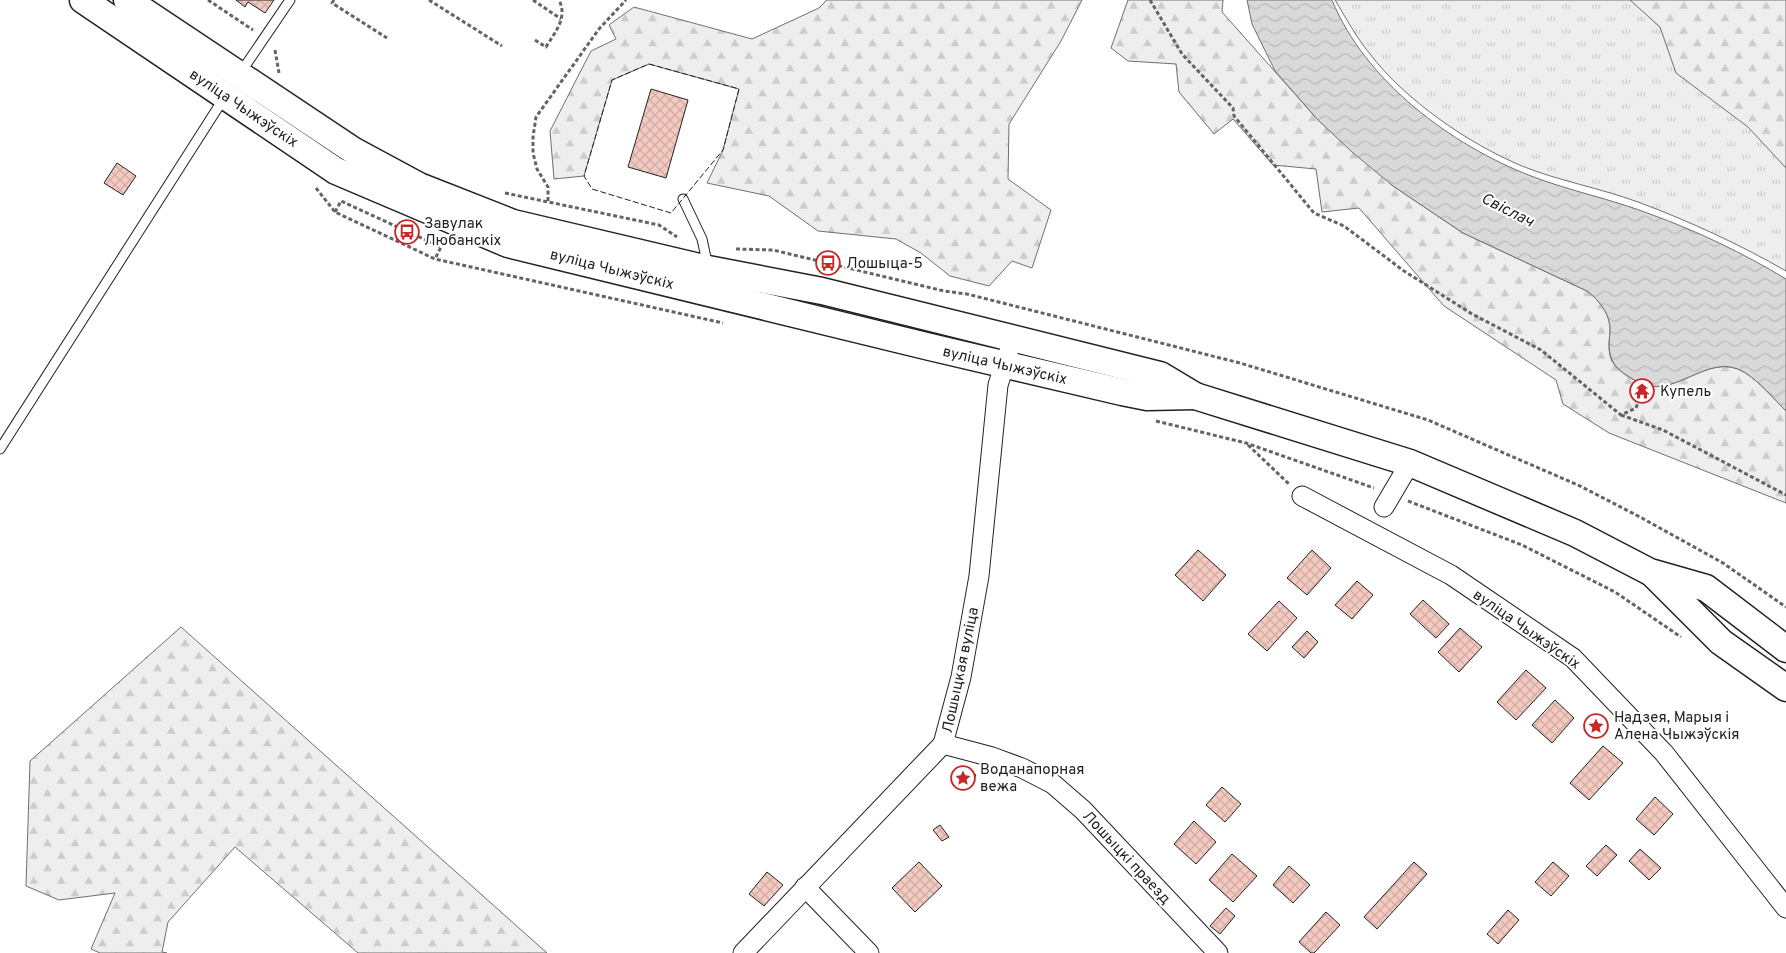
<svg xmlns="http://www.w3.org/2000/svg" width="1786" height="953" font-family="Overpass,sans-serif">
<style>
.grass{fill:url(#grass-tufts);stroke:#6f6f6f}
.forest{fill:url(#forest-firs);stroke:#6f6f6f}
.water{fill:url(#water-waves);stroke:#6f6f6f}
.building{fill:url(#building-cross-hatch);stroke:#222}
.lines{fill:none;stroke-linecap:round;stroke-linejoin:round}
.lane-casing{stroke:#222;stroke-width:11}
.street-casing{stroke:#222;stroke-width:21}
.secondary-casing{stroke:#222;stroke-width:29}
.path{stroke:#646464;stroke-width:3;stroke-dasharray:4 2.5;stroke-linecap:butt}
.lane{stroke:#fff;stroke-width:9}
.street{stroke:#fff;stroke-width:19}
.secondary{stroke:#fff;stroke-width:26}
.fence{stroke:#222;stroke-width:1;stroke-dasharray:6 2.5;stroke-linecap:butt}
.labels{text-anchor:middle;stroke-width:4;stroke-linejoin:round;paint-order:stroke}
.street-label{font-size:15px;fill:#222;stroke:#fff}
.poi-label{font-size:15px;fill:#222;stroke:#fff;text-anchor:start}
.water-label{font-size:16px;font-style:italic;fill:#222;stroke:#fff}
</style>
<defs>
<pattern id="grass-tufts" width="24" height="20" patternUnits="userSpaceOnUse" patternTransform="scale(1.25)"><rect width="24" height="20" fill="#eee"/><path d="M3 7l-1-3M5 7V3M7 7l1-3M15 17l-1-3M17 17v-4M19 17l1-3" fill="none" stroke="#ccc"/></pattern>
<pattern id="forest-firs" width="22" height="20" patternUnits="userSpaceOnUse" patternTransform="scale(1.25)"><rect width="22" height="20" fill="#eee"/><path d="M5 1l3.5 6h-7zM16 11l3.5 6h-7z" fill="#ccc"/></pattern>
<pattern id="water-waves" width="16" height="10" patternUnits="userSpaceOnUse" patternTransform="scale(1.25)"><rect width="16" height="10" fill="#d9d9d9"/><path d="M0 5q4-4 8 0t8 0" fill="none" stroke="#bababa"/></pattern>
<pattern id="building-cross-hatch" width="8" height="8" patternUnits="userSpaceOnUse" patternTransform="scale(1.25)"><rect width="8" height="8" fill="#f3c9c0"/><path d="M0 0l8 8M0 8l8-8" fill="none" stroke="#d0aca5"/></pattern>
</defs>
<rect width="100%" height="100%" fill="#fff"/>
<path class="grass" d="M 1335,0 L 1631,0 L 1660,27 L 1786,167 L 1786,271 C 1739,244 1689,221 1638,202 C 1600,188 1559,181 1522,166 C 1469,144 1405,100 1370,54 C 1356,37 1346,18 1335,0 Z"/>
<g class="forest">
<path d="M 827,0 L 1082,0 L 1061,41 L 1009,124 L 1008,179 L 1051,210 L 1032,268 L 1012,261 L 989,286 L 950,276 L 921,253 L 896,239 L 818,231 L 769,196 L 707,183 L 723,150 L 739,89 L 649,64 L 612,80 L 584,176 L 554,179 L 550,131 L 591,51 L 616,39 L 609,25 L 634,7 L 752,39 L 819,8 Z"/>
<path d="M 1128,0 L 1223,0 L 1222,12 L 1318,120 L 1393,186 L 1463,233 L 1587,291 C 1600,301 1611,315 1610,332 C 1609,341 1608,350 1611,359 C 1615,369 1627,376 1636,381 C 1674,403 1707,350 1744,372 C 1760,382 1773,398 1786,411 L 1786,503 L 1609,433 L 1563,404 L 1556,380 L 1444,306 L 1359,208 L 1322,212 L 1316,169 L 1273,165 L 1233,119 L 1214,134 L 1179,92 L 1176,64 L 1128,61 L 1111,48 Z"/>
<path d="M 1630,0 L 1786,0 L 1786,168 L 1748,127 L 1676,73 L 1660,27 Z"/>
<path d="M 181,627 L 547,953 L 358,953 L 235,847 L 168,922 L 162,952 L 167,953 L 100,953 L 91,949 L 115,893 L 59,900 L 26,886 L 30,761 Z"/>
</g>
<path class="water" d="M 1247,0 L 1332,0 C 1365,81 1451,145 1531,176 C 1570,191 1611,199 1650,214 C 1697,231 1743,253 1786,279 L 1786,411 C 1773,398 1760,382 1744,372 C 1707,350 1674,403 1636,381 C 1628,376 1618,371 1613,362 C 1608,353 1609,342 1610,332 C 1611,315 1600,301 1587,291 L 1463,233 L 1393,186 L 1352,152 L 1318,120 L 1275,71 L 1252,24 Z"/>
<g class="building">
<path d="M 236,0 L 274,0 L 265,13 L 248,2 L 245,7 Z"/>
<path d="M 651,89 L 688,100 L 666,178 L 628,167 Z"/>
<path d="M 117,163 L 136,176 L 123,195 L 104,183 Z"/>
<path d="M 1198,550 L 1226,575 L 1203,601 L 1175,575 Z"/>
<path d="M 1312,550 L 1331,568 L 1307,595 L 1287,578 Z"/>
<path d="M 1357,581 L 1373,595 L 1352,619 L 1335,605 Z"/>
<path d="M 1423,600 L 1449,624 L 1436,638 L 1410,614 Z"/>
<path d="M 1279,601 L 1297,618 L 1267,651 L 1248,634 Z"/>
<path d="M 1460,628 L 1482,647 L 1459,672 L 1438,652 Z"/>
<path d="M 1307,631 L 1318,642 L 1304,658 L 1292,647 Z"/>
<path d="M 1526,670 L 1546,688 L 1516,720 L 1497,702 Z"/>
<path d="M 1555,700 L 1574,718 L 1552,743 L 1532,725 Z"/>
<path d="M 1603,746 L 1623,763 L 1589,800 L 1570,783 Z"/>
<path d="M 964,766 L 976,775 L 965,790 L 953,781 Z"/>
<path d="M 1222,787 L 1241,804 L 1225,822 L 1206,805 Z"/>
<path d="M 1655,797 L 1673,814 L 1654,835 L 1636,819 Z"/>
<path d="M 1194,821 L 1216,842 L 1196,864 L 1174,844 Z"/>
<path d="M 940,825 L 949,837 L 942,841 L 933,830 Z"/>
<path d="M 1606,845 L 1617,855 L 1597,876 L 1586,866 Z"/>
<path d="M 1640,849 L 1661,868 L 1649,880 L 1629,861 Z"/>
<path d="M 1232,854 L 1257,876 L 1233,902 L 1209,880 Z"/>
<path d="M 919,862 L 942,886 L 915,912 L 892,888 Z"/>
<path d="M 1414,862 L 1427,874 L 1377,929 L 1364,917 Z"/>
<path d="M 1553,862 L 1569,876 L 1551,896 L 1535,882 Z"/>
<path d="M 1289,866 L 1310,885 L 1293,903 L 1273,885 Z"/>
<path d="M 767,872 L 783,885 L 764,906 L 749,894 Z"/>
<path d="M 1226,908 L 1235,916 L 1220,934 L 1210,926 Z"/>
<path d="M 1508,910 L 1519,920 L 1498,944 L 1487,934 Z"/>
<path d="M 1326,912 L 1340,925 L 1314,953 L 1311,953 L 1299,942 Z"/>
</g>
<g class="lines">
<g class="lane-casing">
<g id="lane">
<path d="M 241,72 L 290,0"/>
<path d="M 683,199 L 702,239 L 708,267"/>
<path d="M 0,449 L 224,98"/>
</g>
</g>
<g class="street-casing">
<g id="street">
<path d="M 1302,496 L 1451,575 L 1573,658 L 1664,753 L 1786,908"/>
<path d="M 1384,507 L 1410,463"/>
<path d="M 943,744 L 992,757 L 1022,768 L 1053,784 L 1083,810 L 1218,953"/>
<path d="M 805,887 L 869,953"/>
<path d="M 743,953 L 943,744 L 961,677 L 979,576 L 998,385 L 1008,354"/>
</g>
</g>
<g class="secondary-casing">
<g id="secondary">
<path d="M 83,0 L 336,171 L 508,244 L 930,347 L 1122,392 L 1147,397 L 1195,396"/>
<path d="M 127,0 L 354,151 L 419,186 L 513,223 L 708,269 L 822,291 L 1160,375 L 1195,396 L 1410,463 L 1575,533 L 1650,572 L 1706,588 L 1786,649"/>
<path d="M 1653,574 L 1721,642 L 1786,688"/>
</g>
</g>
<g class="path">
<path d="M 208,0 L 253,30"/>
<path d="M 334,0 L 332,3 L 387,38"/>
<path d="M 429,0 L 502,46"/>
<path d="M 533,0 L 561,19"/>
<path d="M 1150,0 L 1182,54 L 1233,108 L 1234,116 L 1314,213 L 1344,226 L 1404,271 L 1472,314 L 1541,350 L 1621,415 L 1636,408 L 1642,391"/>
<path d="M 535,40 L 546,47 C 555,32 568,18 559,0"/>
<path d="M 275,50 L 279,73"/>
<path d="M 316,188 L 335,212 L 435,259 L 723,323"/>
<path d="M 505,193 L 659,225 L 677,237"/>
<path d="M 548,201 L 548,187 L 537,169 L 533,153 L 533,137 L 536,117 L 599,29 L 626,0"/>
<path d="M 335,212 L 341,201 L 441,247 L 435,259"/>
<path d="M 736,249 L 773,250 L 944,291 L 967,294 L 1240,363 L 1428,420 L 1580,486 L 1640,517 L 1723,563 L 1786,607"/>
<path d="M 1621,415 L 1663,430 L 1786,495"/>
<path d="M 1156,421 L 1246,443 L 1374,488"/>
<path d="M 1248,445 L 1289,484"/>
<path d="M 1408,501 L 1522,545 L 1615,592 L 1681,637"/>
</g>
<use href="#lane" class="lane"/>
<use href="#street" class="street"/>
<use href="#secondary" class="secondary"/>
<path class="fence" d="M 649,64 L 739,89 L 723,150 L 671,213 L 592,189 L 584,176 L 612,80 Z"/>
</g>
<defs>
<g id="bus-ring" transform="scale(1.25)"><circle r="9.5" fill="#fff" stroke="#c62828" stroke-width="1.5"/><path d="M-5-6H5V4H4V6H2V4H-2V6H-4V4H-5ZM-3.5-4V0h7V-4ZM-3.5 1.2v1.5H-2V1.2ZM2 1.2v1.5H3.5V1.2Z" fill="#c62828"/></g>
<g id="temple-ring" transform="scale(1.25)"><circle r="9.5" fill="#fff" stroke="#c62828" stroke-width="1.5"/><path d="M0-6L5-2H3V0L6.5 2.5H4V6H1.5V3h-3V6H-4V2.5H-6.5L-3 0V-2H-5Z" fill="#c62828"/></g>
<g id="sight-ring" transform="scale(1.25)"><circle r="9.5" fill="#fff" stroke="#c62828" stroke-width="1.5"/><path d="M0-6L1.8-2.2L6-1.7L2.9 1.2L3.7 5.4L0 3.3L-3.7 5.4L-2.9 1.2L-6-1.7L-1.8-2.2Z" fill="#c62828"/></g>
</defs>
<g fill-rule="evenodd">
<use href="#bus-ring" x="407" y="232"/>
<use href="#bus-ring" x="828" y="263"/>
<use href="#temple-ring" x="1642" y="391"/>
<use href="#sight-ring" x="1596" y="726"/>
<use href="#sight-ring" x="963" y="778"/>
</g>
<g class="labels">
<g class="street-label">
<text transform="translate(244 108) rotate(34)" y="5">вуліца Чыжэўскіх</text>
<text transform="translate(612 269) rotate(14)" y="5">вуліца Чыжэўскіх</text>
<text transform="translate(1005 365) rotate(13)" y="5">вуліца Чыжэўскіх</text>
<text transform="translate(1527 629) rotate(35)" y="5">вуліца Чыжэўскіх</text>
<text transform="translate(960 670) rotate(-78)" y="5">Лошыцкая вуліца</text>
<text transform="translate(1127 857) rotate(47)" y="5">Лошыцкі праезд</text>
</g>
<g class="poi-label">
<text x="424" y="228">Завулак<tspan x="424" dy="17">Любанскіх</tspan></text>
<text x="846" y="268">Лошыца-5</text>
<text x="1660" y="396">Купель</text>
<text x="1614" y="722">Надзея, Марыя і<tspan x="1614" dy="17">Алена Чыжэўскія</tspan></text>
<text x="980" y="774">Воданапорная<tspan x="980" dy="17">вежа</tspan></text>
</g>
<g class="water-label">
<text transform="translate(1508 209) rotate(27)" y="6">Свіслач</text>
</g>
</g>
</svg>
